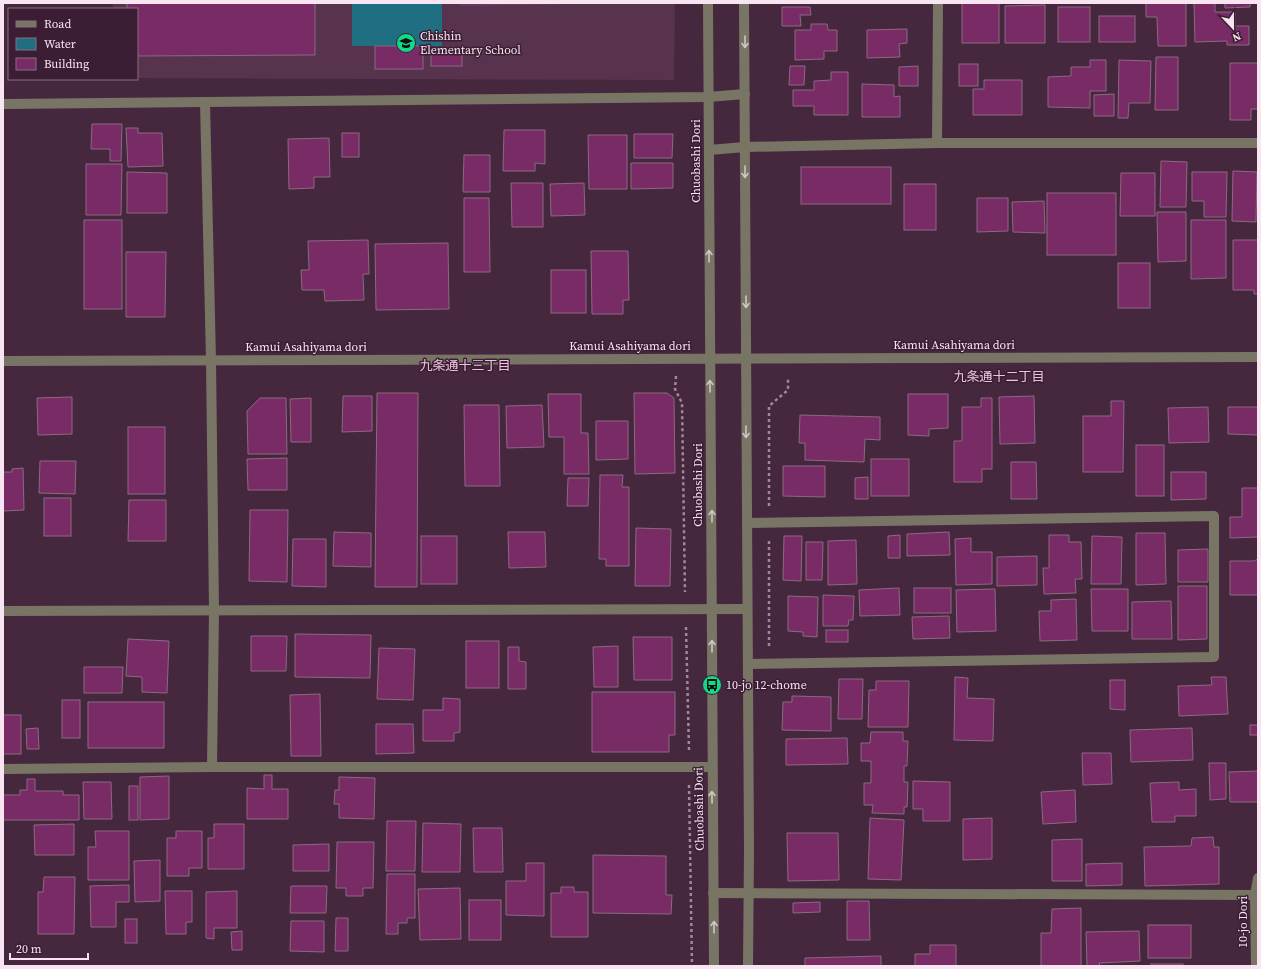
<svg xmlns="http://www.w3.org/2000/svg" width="1261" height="969" font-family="'Source Serif 4','Noto Sans JP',serif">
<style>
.built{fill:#57334d}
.green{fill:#6a3b5d}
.water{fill:#206e81}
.building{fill:#792b66;stroke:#8c6981}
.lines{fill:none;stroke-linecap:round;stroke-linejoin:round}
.path{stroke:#a2899a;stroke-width:2.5;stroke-dasharray:3 3;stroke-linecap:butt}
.minor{stroke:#797565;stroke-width:10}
.oneway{stroke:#d3c3c8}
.labels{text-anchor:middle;stroke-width:3;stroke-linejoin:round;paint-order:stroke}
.poi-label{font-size:12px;fill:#f9e5f2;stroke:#3b1e33;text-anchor:start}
.street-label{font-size:12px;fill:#f9e5f2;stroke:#3b1e33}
.neighbourhood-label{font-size:13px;fill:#ebc4df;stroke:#3b1e33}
</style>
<rect width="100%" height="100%" fill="#46283e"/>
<path class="built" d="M 113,3 L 675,3 L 674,80 L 137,78 L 137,9 L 113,9 Z"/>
<path class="green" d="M 460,3 L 635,3 L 460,6 Z"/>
<rect class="water" x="352" y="3" width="90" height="43"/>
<g class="building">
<path d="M 127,3 L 315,3 L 315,55 L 137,56 L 137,9 L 127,9 Z"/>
<rect x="962" y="3" width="37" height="40"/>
<path d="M 1146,3 L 1186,3 L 1186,46 L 1158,46 L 1157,17 L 1146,17 Z"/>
<path d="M 1194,3 L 1215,3 L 1215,12 L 1235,12 L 1235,26 L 1249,26 L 1249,45 L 1227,45 L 1227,41 L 1195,42 Z"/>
<path d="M 1225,3 L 1250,3 L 1250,7 L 1225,8 Z"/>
<path d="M 1045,5 L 1045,43 L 1005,43 L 1005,6 Z"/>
<path d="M 782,7 L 810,7 L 811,15 L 800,15 L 801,26 L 782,26 Z"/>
<rect x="1058" y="7" width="32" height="35"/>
<rect x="1099" y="16" width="36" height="26"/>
<path d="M 811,24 L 827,24 L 828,30 L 837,30 L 837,51 L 824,51 L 824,59 L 795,60 L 795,30 L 811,30 Z"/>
<path d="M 907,29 L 907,43 L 899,44 L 900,57 L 867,58 L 867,30 Z"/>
<rect x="375" y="46" width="48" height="23"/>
<rect x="431" y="51" width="31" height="15"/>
<path d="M 1156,57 L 1178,57 L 1178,110 L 1155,110 Z"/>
<path d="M 1090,60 L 1106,60 L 1106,91 L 1090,91 L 1090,108 L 1048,107 L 1048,77 L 1071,76 L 1071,67 L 1090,67 Z"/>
<path d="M 1119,60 L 1151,61 L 1150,103 L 1129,103 L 1128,118 L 1118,118 Z"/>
<path d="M 1230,63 L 1258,63 L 1258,109 L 1251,109 L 1251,120 L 1230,120 Z"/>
<rect x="959" y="64" width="19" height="22"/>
<path d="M 790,66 L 805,66 L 804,85 L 789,85 Z"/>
<path d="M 918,66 L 918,86 L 899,86 L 899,67 Z"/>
<path d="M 831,72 L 848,72 L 848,115 L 814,115 L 814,106 L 793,106 L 793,90 L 814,90 L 814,81 L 831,80 Z"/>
<path d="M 984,80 L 1022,80 L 1022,115 L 973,115 L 973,89 L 984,89 Z"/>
<path d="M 862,84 L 894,85 L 894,97 L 900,96 L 900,117 L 862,117 Z"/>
<path d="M 1114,94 L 1114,116 L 1094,116 L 1094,95 Z"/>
<path d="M 92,124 L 122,124 L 121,161 L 110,161 L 110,149 L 91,149 Z"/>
<path d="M 126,128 L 138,128 L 138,133 L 162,133 L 163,166 L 128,167 Z"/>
<path d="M 504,130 L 545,130 L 545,164 L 535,163 L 535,171 L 503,171 Z"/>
<rect x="342" y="133" width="17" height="24"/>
<path d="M 634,134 L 673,134 L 672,158 L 634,158 Z"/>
<path d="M 588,135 L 627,135 L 627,189 L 589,189 Z"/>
<path d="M 329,138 L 330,177 L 314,177 L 314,188 L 289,189 L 288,139 Z"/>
<path d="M 464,155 L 490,155 L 490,192 L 463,192 Z"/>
<path d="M 1161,161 L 1187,162 L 1186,207 L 1160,207 Z"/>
<path d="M 631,163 L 673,163 L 673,188 L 631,189 Z"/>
<path d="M 86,164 L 122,164 L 121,215 L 86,215 Z"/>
<rect x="801" y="167" width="90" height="37"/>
<path d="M 1233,171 L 1257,172 L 1256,222 L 1232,221 Z"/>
<path d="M 127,172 L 167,173 L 167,213 L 127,213 Z"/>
<path d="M 1192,172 L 1227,172 L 1226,217 L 1204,217 L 1204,201 L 1192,201 Z"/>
<path d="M 1121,173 L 1155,173 L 1155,216 L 1120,216 Z"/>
<path d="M 511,183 L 543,183 L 543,227 L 512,227 Z"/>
<path d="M 584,183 L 585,215 L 551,216 L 550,184 Z"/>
<rect x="904" y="184" width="32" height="46"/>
<rect x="1047" y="193" width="69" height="62"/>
<path d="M 464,198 L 489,198 L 490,272 L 464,272 Z"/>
<path d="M 977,198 L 1008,198 L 1008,231 L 977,232 Z"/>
<path d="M 1044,201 L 1045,233 L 1013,232 L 1012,202 Z"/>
<path d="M 1157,212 L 1186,212 L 1186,261 L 1158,262 Z"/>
<rect x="84" y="220" width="38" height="89"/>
<path d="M 1191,220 L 1226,220 L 1226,278 L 1191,279 Z"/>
<path d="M 368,240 L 369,274 L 363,274 L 364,300 L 325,301 L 324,290 L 302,290 L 301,270 L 309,270 L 308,241 Z"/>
<path d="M 1233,240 L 1258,240 L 1258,294 L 1254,294 L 1254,290 L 1233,290 Z"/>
<path d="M 448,243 L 449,309 L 376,310 L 375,244 Z"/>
<path d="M 591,251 L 628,251 L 629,300 L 623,300 L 623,314 L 592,314 Z"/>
<path d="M 126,252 L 166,252 L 165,317 L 126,317 Z"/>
<rect x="1118" y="263" width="32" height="45"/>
<rect x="551" y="270" width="35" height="43"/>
<path d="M 377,393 L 418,393 L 417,587 L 375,587 Z"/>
<path d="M 634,393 L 667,393 L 674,398 L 675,473 L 635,474 Z"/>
<path d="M 548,394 L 581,394 L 581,433 L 588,433 L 589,474 L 564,474 L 564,437 L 549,437 Z"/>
<path d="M 908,394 L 948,394 L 948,428 L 929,429 L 929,436 L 908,435 Z"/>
<path d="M 343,396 L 372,396 L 372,431 L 342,432 Z"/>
<path d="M 1034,396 L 1035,443 L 1000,444 L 999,397 Z"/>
<path d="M 72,397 L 72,434 L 38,435 L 37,398 Z"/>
<path d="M 260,398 L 286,398 L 287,454 L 248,454 L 247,411 Z"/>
<path d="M 311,398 L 311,442 L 291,442 L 290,399 Z"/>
<path d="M 981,398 L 992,398 L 992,469 L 982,469 L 982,482 L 954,482 L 954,441 L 962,441 L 962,407 L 981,407 Z"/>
<path d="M 1111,401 L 1124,401 L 1123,472 L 1083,472 L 1083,416 L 1111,416 Z"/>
<path d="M 464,405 L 499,405 L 500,486 L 465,486 Z"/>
<path d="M 542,405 L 544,447 L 507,448 L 506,406 Z"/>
<path d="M 1208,407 L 1209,442 L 1169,443 L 1168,408 Z"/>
<path d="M 1228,407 L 1258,407 L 1258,435 L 1228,434 Z"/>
<path d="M 800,415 L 880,417 L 880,440 L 865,439 L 864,462 L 805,460 L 805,443 L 799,443 Z"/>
<path d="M 596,421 L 628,421 L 628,459 L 596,460 Z"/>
<rect x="128" y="427" width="37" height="67"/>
<rect x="1136" y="445" width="28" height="51"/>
<path d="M 287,458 L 287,490 L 248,490 L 247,459 Z"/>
<rect x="871" y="459" width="38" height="37"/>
<path d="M 40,461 L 76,461 L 75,494 L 39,493 Z"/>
<path d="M 1011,462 L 1036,462 L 1037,499 L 1011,499 Z"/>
<path d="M 783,466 L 825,466 L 825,497 L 783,496 Z"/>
<path d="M 23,468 L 24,510 L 3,511 L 3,472 L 12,472 L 12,469 Z"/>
<path d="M 1171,472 L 1206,472 L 1206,499 L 1171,500 Z"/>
<path d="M 600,475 L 623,475 L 622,487 L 629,487 L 629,566 L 606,566 L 606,559 L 599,559 Z"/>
<path d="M 868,477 L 868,499 L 855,499 L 855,478 Z"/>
<path d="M 568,478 L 589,478 L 588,506 L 567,506 Z"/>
<path d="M 1242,488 L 1258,488 L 1258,537 L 1230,538 L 1230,517 L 1242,517 Z"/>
<rect x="44" y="498" width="27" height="38"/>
<path d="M 129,500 L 166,500 L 166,541 L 128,541 Z"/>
<path d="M 250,510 L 288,510 L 287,582 L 249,581 Z"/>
<path d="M 636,528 L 671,529 L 670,586 L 635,586 Z"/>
<path d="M 334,532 L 371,533 L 371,567 L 333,566 Z"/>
<path d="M 508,532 L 545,532 L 546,567 L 509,568 Z"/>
<path d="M 949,532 L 950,555 L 907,556 L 907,534 Z"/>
<path d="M 1136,533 L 1165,533 L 1166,584 L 1136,585 Z"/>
<path d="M 900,535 L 900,558 L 888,558 L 888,536 Z"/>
<path d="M 1049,535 L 1069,535 L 1069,542 L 1081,542 L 1082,579 L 1075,579 L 1076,593 L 1044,594 L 1043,568 L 1049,568 Z"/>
<rect x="421" y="536" width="36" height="48"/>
<path d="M 784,536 L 802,536 L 801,581 L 783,580 Z"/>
<path d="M 1092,536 L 1122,537 L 1121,584 L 1091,584 Z"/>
<path d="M 971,538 L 971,552 L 992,552 L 992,584 L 956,585 L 955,539 Z"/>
<path d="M 293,539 L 326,539 L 326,587 L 292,586 Z"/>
<path d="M 856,540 L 857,584 L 828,585 L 828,541 Z"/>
<path d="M 806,542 L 823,542 L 822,580 L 806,580 Z"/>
<path d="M 1208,549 L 1208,582 L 1178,582 L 1178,550 Z"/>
<path d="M 1037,556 L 1037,585 L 997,586 L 997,557 Z"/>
<path d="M 1258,559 L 1258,595 L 1230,595 L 1230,561 L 1254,561 Z"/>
<path d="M 1178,586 L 1207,586 L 1207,639 L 1178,640 Z"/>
<path d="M 899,588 L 900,615 L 860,616 L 859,590 Z"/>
<rect x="914" y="588" width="37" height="25"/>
<path d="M 995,589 L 996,631 L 957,632 L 956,590 Z"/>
<path d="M 1091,589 L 1128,589 L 1128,631 L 1092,631 Z"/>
<path d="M 823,595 L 854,596 L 853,620 L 849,620 L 848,626 L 823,626 Z"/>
<path d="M 788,596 L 818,597 L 817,637 L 803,636 L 803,632 L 788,631 Z"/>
<path d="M 1076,599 L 1077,640 L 1040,641 L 1039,611 L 1051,611 L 1051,600 Z"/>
<path d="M 1171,601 L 1172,639 L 1132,639 L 1132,602 Z"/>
<path d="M 949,616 L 950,638 L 913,639 L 912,617 Z"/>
<rect x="826" y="630" width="22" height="12"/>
<path d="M 295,634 L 371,635 L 370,678 L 295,677 Z"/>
<path d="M 251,636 L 287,636 L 286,671 L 251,671 Z"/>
<path d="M 633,637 L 672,637 L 672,680 L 634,680 Z"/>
<path d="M 128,639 L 169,641 L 167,693 L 142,692 L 142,677 L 126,676 Z"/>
<rect x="466" y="641" width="33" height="47"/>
<path d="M 618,646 L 618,687 L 594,687 L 593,647 Z"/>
<path d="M 508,647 L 519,647 L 519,661 L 526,662 L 526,689 L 508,689 Z"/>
<path d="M 379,648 L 415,649 L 413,700 L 377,699 Z"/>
<path d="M 84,667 L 123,667 L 122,693 L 84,693 Z"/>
<path d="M 955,677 L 968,678 L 967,698 L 994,699 L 993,741 L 954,740 Z"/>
<path d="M 1211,677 L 1226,677 L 1228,714 L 1179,716 L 1178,686 L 1212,685 Z"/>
<path d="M 839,679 L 863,679 L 862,719 L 838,719 Z"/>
<path d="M 1110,680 L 1125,680 L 1125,710 L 1110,709 Z"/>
<path d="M 876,681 L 909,681 L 908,727 L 868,727 L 869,690 L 876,690 Z"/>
<path d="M 592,692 L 675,692 L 675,735 L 669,735 L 669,752 L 592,752 Z"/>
<path d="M 320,694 L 321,756 L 291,756 L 290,695 Z"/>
<path d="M 792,696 L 831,697 L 831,731 L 782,730 L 783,702 L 792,702 Z"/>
<path d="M 443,698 L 460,699 L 460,732 L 454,733 L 454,741 L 423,741 L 423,710 L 443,710 Z"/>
<rect x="62" y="700" width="18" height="38"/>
<rect x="88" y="702" width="76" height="46"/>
<rect x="3" y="715" width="18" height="39"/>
<path d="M 376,724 L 413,724 L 414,753 L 376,754 Z"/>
<rect x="1250" y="725" width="8" height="10"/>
<path d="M 38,728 L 39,749 L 27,749 L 26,729 Z"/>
<path d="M 1192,728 L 1193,760 L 1131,762 L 1130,730 Z"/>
<path d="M 871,732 L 903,732 L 903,741 L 908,741 L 907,766 L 904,766 L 904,782 L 908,782 L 907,807 L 904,807 L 904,814 L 872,813 L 873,805 L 864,805 L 864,783 L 871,783 L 871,761 L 861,761 L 861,743 L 870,743 Z"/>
<path d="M 847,738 L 848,764 L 786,765 L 786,739 Z"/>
<path d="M 1082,753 L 1111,753 L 1112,784 L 1083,785 Z"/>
<path d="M 1209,763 L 1226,763 L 1226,799 L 1210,800 Z"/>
<path d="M 1258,771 L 1258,802 L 1230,802 L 1229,772 Z"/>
<path d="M 264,775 L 272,775 L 272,789 L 288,789 L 288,819 L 247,819 L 247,788 L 264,789 Z"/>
<path d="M 169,776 L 169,819 L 140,820 L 140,777 Z"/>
<path d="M 339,777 L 375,778 L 374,819 L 339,818 L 339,804 L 334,804 L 335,790 L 339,790 Z"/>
<path d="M 27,779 L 35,779 L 35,791 L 63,791 L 63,795 L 79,795 L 79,820 L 3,820 L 3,795 L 20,795 L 20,790 L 27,790 Z"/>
<path d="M 913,781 L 950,782 L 950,821 L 923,821 L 923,809 L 913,809 Z"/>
<path d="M 83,782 L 111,782 L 112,819 L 84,819 Z"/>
<path d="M 1179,782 L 1179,790 L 1196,789 L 1196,816 L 1175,816 L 1175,822 L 1152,822 L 1150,783 Z"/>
<rect x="129" y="786" width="9" height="34"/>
<path d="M 1075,790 L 1076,822 L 1043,824 L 1041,792 Z"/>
<path d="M 870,818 L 904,820 L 901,880 L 868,879 Z"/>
<path d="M 992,818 L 992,859 L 963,860 L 963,819 Z"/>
<path d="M 387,821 L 416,821 L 415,871 L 386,871 Z"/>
<path d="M 423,823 L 461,824 L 460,872 L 422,872 Z"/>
<path d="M 74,824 L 74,855 L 35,855 L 34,825 Z"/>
<path d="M 214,824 L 244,824 L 244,869 L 208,869 L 208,838 L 214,838 Z"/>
<path d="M 473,828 L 502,828 L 503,872 L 474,872 Z"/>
<path d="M 95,831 L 129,831 L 129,880 L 88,880 L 88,847 L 96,847 Z"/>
<path d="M 176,831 L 202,831 L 202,868 L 189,868 L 189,876 L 167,876 L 167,838 L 176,838 Z"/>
<path d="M 787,833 L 838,833 L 839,880 L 788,881 Z"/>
<path d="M 1213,837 L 1214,847 L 1219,847 L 1219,884 L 1145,886 L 1144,847 L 1191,846 L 1192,838 Z"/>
<path d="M 1082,839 L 1082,881 L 1052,881 L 1052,840 Z"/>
<path d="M 337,842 L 374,842 L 373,888 L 363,888 L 363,896 L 346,896 L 346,888 L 336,888 Z"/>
<path d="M 329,844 L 329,871 L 293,871 L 293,845 Z"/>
<path d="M 593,855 L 666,856 L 666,895 L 672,895 L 671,914 L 593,913 Z"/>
<path d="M 160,860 L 160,901 L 135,902 L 134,861 Z"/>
<path d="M 526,863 L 544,863 L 544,916 L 506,915 L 506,881 L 526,881 Z"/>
<path d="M 1122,863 L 1122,885 L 1086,886 L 1086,864 Z"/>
<path d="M 387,874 L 415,874 L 415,918 L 407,918 L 407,923 L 398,923 L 398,934 L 386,934 Z"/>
<path d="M 44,877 L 75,877 L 74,934 L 38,934 L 38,892 L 43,892 Z"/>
<path d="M 129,885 L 129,902 L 116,902 L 116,927 L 91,927 L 90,886 Z"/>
<path d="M 291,886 L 327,886 L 326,913 L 290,913 Z"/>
<path d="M 561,887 L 574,887 L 574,892 L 588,892 L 588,937 L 551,937 L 551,893 L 561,893 Z"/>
<path d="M 460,888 L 461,939 L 420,940 L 418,889 Z"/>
<path d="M 165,891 L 192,891 L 192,922 L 186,922 L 186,934 L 166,934 Z"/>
<path d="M 237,891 L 237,928 L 214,928 L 214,939 L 206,938 L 206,892 Z"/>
<rect x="469" y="900" width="32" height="40"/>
<path d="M 847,901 L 869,901 L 870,940 L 847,940 Z"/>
<path d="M 820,902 L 820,912 L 793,913 L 793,903 Z"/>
<path d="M 1081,908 L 1081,966 L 1041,966 L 1041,933 L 1051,933 L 1052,909 Z"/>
<path d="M 336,918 L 348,918 L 348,951 L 335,951 Z"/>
<rect x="125" y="919" width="12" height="24"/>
<path d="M 291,921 L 324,921 L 324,952 L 290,951 Z"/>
<rect x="1148" y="925" width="43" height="33"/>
<path d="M 242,931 L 242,950 L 232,950 L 231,932 Z"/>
<path d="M 1139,931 L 1140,961 L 1099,963 L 1100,966 L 1087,966 L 1086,932 Z"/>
<path d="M 930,945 L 956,945 L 956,966 L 915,966 L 915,954 L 930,954 Z"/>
<path d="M 881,956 L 881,966 L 805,966 L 805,958 Z"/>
<rect x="1151" y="964" width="32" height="2"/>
</g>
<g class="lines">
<g class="path">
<path d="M 676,376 L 675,389 L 682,403 L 685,592"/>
<path d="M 769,506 L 769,406 L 788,390 L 788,377"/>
<path d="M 686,627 L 689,750"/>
<path d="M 769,646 L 769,541"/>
<path d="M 689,785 L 692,966"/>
</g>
<g class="minor">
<path d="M 708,3 C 710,324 712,645 714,966"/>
<path d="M 744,3 L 749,849 L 748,966"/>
<path d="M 205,102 L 211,360 L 214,611 L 212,767"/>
<path d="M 3,104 L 708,97 L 745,94"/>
<path d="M 937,143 L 938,3"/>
<path d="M 709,150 L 745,147 L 937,143 L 1258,143"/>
<path d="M 3,361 L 1258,357"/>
<path d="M 747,523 L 1214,516 L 1214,657 L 748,664"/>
<path d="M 3,611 L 747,609"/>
<path d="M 3,769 L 212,767 L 712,767"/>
<path d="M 713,893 L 1255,895"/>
<path d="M 1256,966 L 1255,895 L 1258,878"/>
</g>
</g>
<defs><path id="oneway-shaft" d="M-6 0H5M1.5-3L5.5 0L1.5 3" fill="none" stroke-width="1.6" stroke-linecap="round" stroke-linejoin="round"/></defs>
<g class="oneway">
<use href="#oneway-shaft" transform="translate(745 42) rotate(90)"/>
<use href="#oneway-shaft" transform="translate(745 172) rotate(90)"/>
<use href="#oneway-shaft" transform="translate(709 256) rotate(-90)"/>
<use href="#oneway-shaft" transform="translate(746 302) rotate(90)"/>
<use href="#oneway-shaft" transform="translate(710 386) rotate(-91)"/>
<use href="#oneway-shaft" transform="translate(746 432) rotate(90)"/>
<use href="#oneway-shaft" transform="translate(712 516) rotate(-90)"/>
<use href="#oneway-shaft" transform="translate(712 646) rotate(-90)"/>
<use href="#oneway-shaft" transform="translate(712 797) rotate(-91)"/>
<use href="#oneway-shaft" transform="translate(714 927) rotate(-90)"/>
</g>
<defs>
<g id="school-disc" transform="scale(1)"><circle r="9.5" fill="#11d98a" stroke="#3b1e33"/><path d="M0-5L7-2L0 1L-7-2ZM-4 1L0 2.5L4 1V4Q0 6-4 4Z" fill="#111"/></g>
<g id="bus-disc" transform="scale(1)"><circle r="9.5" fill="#11d98a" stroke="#3b1e33"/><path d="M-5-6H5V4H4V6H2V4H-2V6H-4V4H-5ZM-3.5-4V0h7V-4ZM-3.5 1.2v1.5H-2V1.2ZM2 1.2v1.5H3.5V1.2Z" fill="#111"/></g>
</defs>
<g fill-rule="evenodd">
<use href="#school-disc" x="406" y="43"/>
<use href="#bus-disc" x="712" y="685"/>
</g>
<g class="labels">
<g class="poi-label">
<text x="420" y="40">Chishin<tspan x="420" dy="14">Elementary School</tspan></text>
<text x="726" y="689">10-jo 12-chome</text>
</g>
<g class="street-label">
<text transform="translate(696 161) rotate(-90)" y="4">Chuobashi Dori</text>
<text x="954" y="349">Kamui Asahiyama dori</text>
<text x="630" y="350">Kamui Asahiyama dori</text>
<text x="306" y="351">Kamui Asahiyama dori</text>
<text transform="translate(698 485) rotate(-90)" y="4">Chuobashi Dori</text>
<text transform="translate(699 809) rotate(-91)" y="4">Chuobashi Dori</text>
<text transform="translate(1243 922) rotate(-90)" y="4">10-jo Dori</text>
</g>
<g class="neighbourhood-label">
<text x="465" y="370">九条通十三丁目</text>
<text x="999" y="381">九条通十二丁目</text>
</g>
</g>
<rect width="1261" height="969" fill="none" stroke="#f9e5f2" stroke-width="8"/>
<rect x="8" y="8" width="130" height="72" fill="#3b1e33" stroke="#876e7f"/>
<rect x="16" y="21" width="20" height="6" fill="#797565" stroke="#876e7f"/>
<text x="44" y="28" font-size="12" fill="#f9e5f2">Road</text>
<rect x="16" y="38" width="20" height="12" fill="#206e81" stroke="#876e7f"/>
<text x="44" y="48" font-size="12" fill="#f9e5f2">Water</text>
<rect x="16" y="58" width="20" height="12" fill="#792b66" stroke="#876e7f"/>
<text x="44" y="68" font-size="12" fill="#f9e5f2">Building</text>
<g transform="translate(1233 28) rotate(158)" stroke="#3b1e33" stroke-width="3" paint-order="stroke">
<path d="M0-3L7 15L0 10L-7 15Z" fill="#f9e5f2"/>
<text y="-6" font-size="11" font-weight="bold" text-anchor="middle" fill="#f9e5f2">N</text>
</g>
<path d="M10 953v6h78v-6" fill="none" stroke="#f9e5f2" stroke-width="2"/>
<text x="16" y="953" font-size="12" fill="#f9e5f2" stroke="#3b1e33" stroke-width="3" paint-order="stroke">20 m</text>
</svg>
